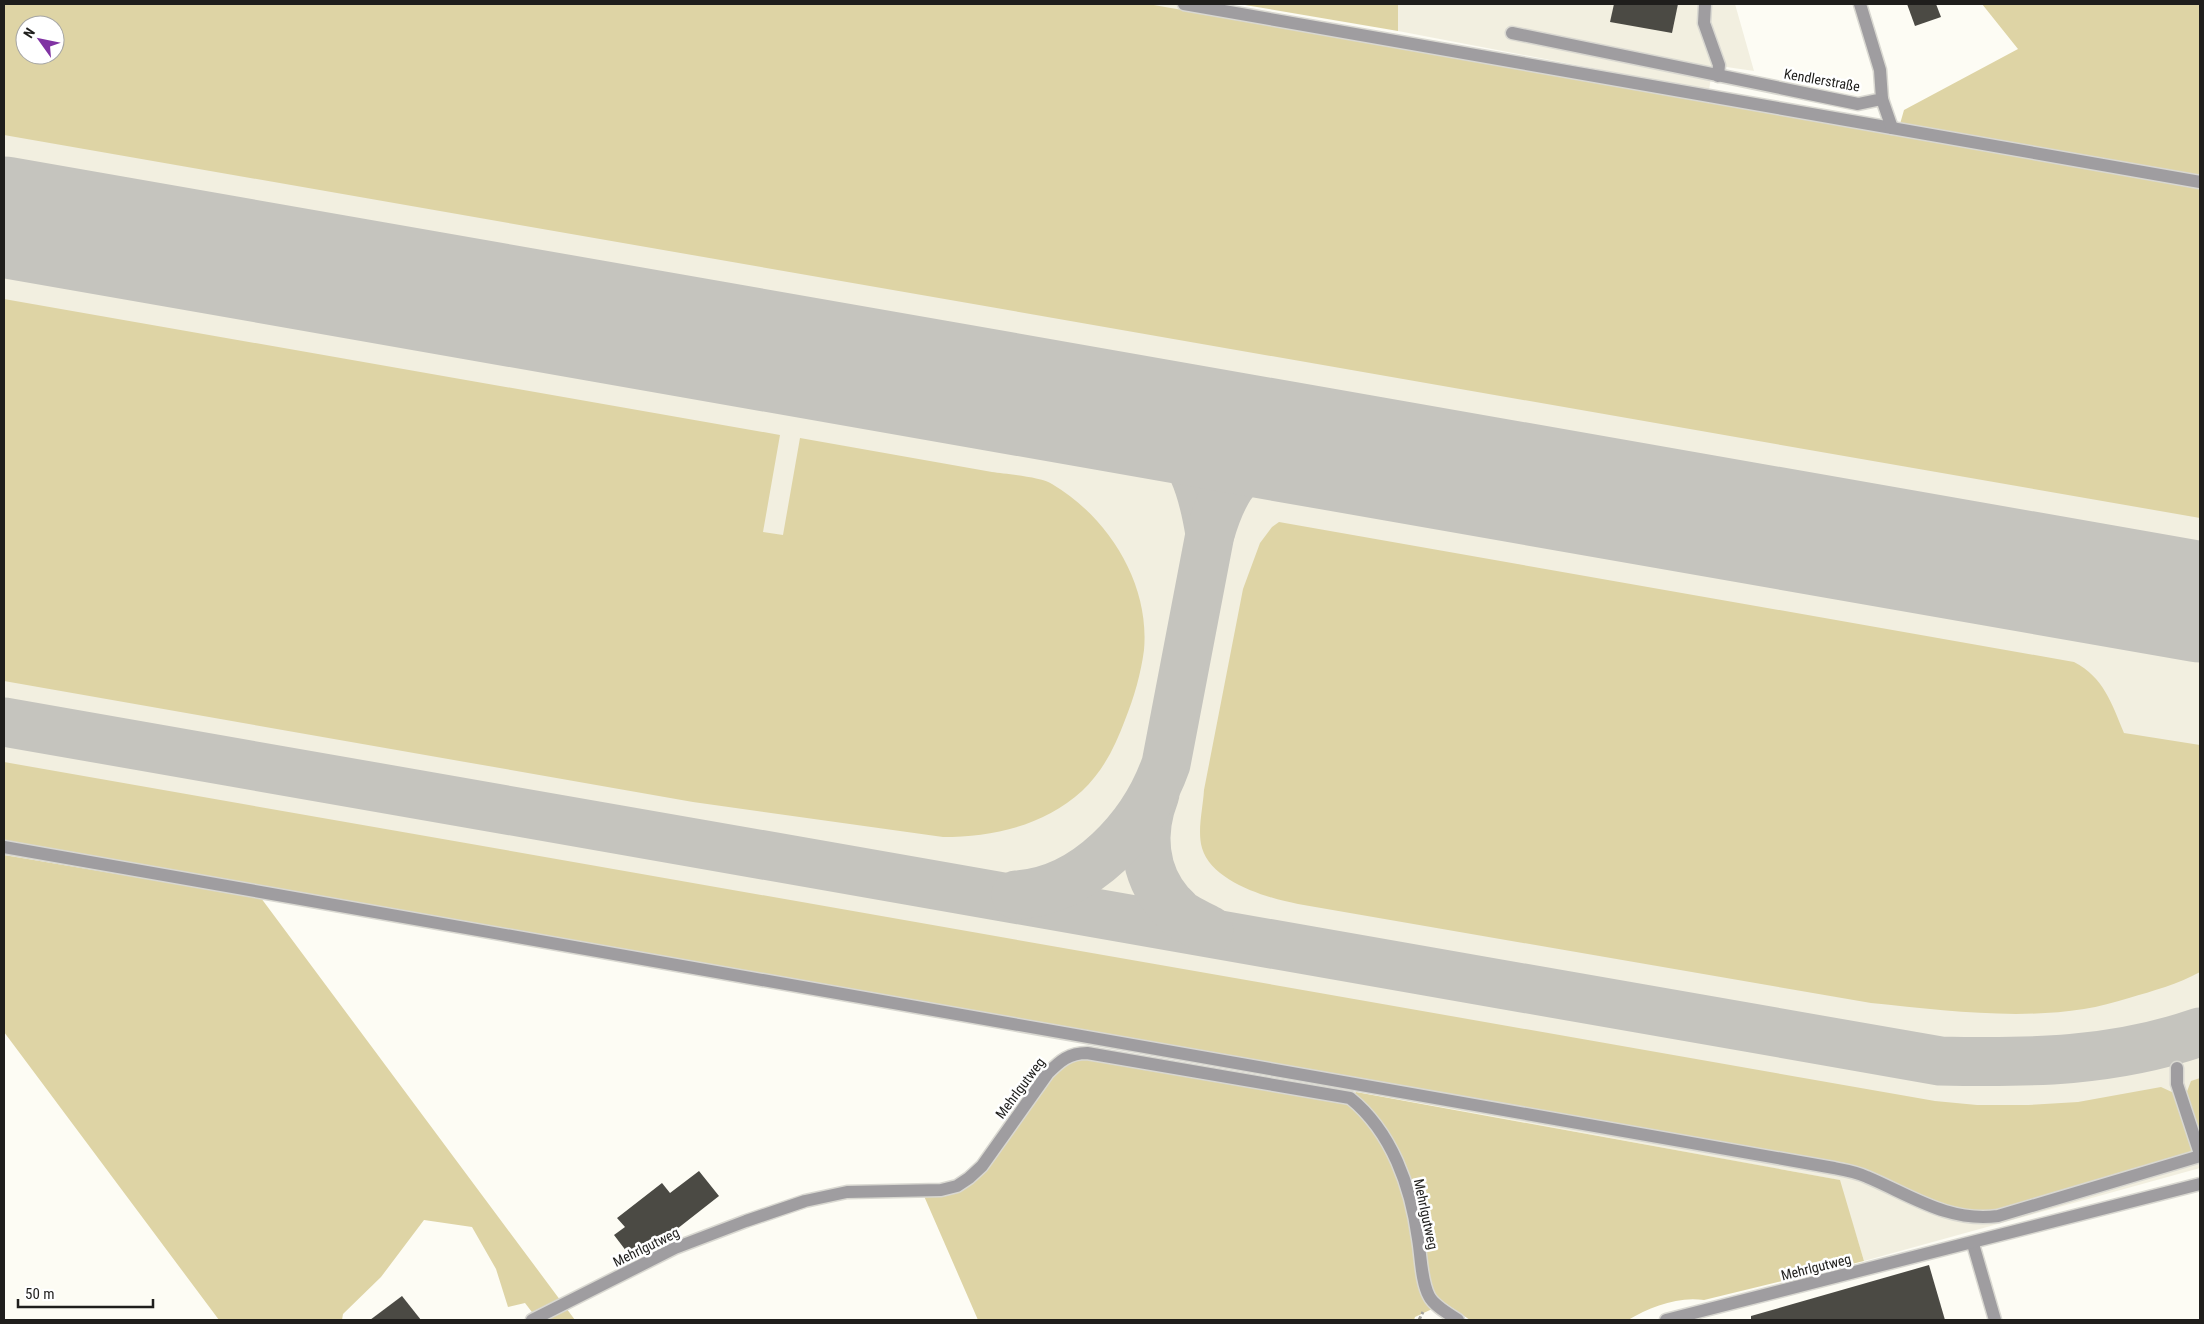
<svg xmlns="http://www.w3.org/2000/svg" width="2204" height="1324" font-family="'Roboto Condensed',sans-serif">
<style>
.built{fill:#f2efe0;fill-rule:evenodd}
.green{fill:#ded4a5;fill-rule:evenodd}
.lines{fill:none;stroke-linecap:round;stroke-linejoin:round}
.taxiway{stroke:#c5c4be;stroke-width:49}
.runway{stroke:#c5c4be;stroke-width:121}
.building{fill:#4b4a44}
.minor-casing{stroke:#d9d8d1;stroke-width:15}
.path{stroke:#a4a39e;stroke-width:3;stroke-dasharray:4 2.5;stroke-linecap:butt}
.minor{stroke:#9f9da0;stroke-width:12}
.labels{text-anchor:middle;stroke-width:5;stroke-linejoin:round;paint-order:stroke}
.street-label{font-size:14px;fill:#1f1e1c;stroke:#fff}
</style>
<rect width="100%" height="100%" fill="#fdfcf4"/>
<path class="built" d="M 4,4 L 1218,4 L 1649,79 L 1398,31 L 1398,4 L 1735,4 L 1754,71 L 1713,65 L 1709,90 L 2200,176 L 2200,1168 L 1864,1261 L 1839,1180 L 1348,1090 L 261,898 L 4,855 ZM 25,25 L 55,25 L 55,55 L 25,55 Z"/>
<g class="green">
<path d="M 4,4 L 1148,4 L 2200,189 L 2200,518 L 4,135 ZM 25,25 L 55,25 L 55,55 L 25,55 Z"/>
<path d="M 1239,4 L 1398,4 L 1398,31 Z"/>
<path d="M 1982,4 L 2200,4 L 2200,176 L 1900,124 L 1904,110 L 2018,49 Z"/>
<path d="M 4,299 L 780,435 L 763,532 L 783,535 L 800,438 C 864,449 928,461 992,472 C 1006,474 1042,477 1052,484 C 1108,517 1150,583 1144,650 C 1141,673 1134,698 1125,720 C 1115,747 1103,771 1082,791 C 1044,826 992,837 943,837 L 693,802 L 4,681 Z"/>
<path d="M 1279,522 L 2074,662 C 2104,678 2111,702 2124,733 L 2200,745 L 2200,972 C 2178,984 2153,991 2129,998 C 2114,1002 2099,1007 2084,1009 C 2014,1020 1941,1010 1871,1003 L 1298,904 C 1267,898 1212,882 1202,848 C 1197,831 1203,808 1204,790 L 1243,589 L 1260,543 L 1272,527 Z"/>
<path d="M 4,762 L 1935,1101 L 1977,1105 L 2028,1105 L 2078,1102 L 2161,1087 L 2174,1093 L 2192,1150 L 2179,1159 L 1994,1211 C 1940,1216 1894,1179 1845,1163 L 4,842 Z"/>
<path d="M 4,855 L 261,898 L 575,1320 L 538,1320 L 525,1303 L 508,1307 L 496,1269 L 472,1227 L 424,1220 L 381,1277 L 343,1314 L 342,1320 L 219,1320 L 4,1032 Z"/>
<path d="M 1079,1057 L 1346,1102 L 1356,1092 L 1840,1180 L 1864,1261 L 1704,1300 C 1678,1296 1650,1307 1628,1320 L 1470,1320 L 1445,1303 L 1415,1317 L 1414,1320 L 978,1320 L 924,1196 L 962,1190 L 1060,1064 Z"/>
<path d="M 2200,1078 L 2200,1136 L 2186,1094 L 2191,1081 Z"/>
</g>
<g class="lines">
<g class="taxiway">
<path d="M 1121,411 C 1131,416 1144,419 1153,424 C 1192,449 1203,491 1210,534"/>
<path d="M 4,722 L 1940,1061 C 2031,1063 2113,1062 2200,1032"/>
<path d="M 1155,794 C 1140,832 1143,873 1170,904 C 1174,907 1177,912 1181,915 C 1190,921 1200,925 1209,930"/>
<path d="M 1016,895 C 1086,891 1144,827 1166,764 L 1210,534 C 1227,476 1243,464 1298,443"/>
</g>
<path class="runway" d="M 4,217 L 2200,602"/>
</g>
<g class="building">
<path d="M 1614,4 L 1678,4 L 1672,33 L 1610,22 Z"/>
<path d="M 1907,4 L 1936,4 L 1941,17 L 1915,26 Z"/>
<path d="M 699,1171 L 719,1196 L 668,1236 L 667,1234 L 633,1260 L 614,1235 L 625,1227 L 617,1218 L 662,1183 L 670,1193 Z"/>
<path d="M 1929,1265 L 1945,1320 L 1751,1320 L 1751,1316 Z"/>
<path d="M 402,1296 L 421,1320 L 370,1320 Z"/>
</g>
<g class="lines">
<g class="minor-casing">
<g id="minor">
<path d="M 1184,4 L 2200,182"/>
<path d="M 1705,4 L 1704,23 L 1719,65 L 1718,76"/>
<path d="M 1512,33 L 1858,104 L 1882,99 L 1880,70 L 1860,4"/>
<path d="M 1882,99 L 1892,128"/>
<path d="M 4,847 L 1834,1168 C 1845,1170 1857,1172 1867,1177 C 1910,1195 1949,1223 1998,1216 L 2200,1156"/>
<path d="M 2177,1068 L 2177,1084 L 2200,1154"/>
<path d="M 1973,1244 L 1995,1320"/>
<path d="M 532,1320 L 675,1248 L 746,1221 L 805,1201 L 847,1192 L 941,1190 L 957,1186 L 969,1178 L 982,1166 L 1048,1073 C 1060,1061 1069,1053 1087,1053 L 1350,1098 C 1392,1132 1411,1187 1418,1239 C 1421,1256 1421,1281 1429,1296 C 1434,1306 1449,1314 1458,1320"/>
<path d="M 1666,1320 L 2200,1184"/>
</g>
</g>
<path class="path" d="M 1419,1320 L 1423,1312"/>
<use href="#minor" class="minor"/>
</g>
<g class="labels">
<g class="street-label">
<text transform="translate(1822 80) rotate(10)" y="5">Kendlerstraße</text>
<text transform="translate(1020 1088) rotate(-53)" y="5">Mehrlgutweg</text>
<text transform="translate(1426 1214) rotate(78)" y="5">Mehrlgutweg</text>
<text transform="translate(646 1247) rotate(-26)" y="5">Mehrlgutweg</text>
<text transform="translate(1816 1267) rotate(-14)" y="5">Mehrlgutweg</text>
</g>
</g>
<rect width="2204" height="1324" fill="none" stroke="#1f1e1c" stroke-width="10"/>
<g transform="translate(40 40) rotate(303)"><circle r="24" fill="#ffffff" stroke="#a5a5a4"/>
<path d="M0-4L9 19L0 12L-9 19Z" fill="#8032a3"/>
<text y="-8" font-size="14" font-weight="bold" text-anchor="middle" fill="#1f1e1c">N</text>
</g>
<path d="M18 1299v8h135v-8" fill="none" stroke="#1f1e1c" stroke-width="2.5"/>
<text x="25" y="1299" font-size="15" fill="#1f1e1c" stroke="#ffffff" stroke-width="4" paint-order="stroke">50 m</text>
</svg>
